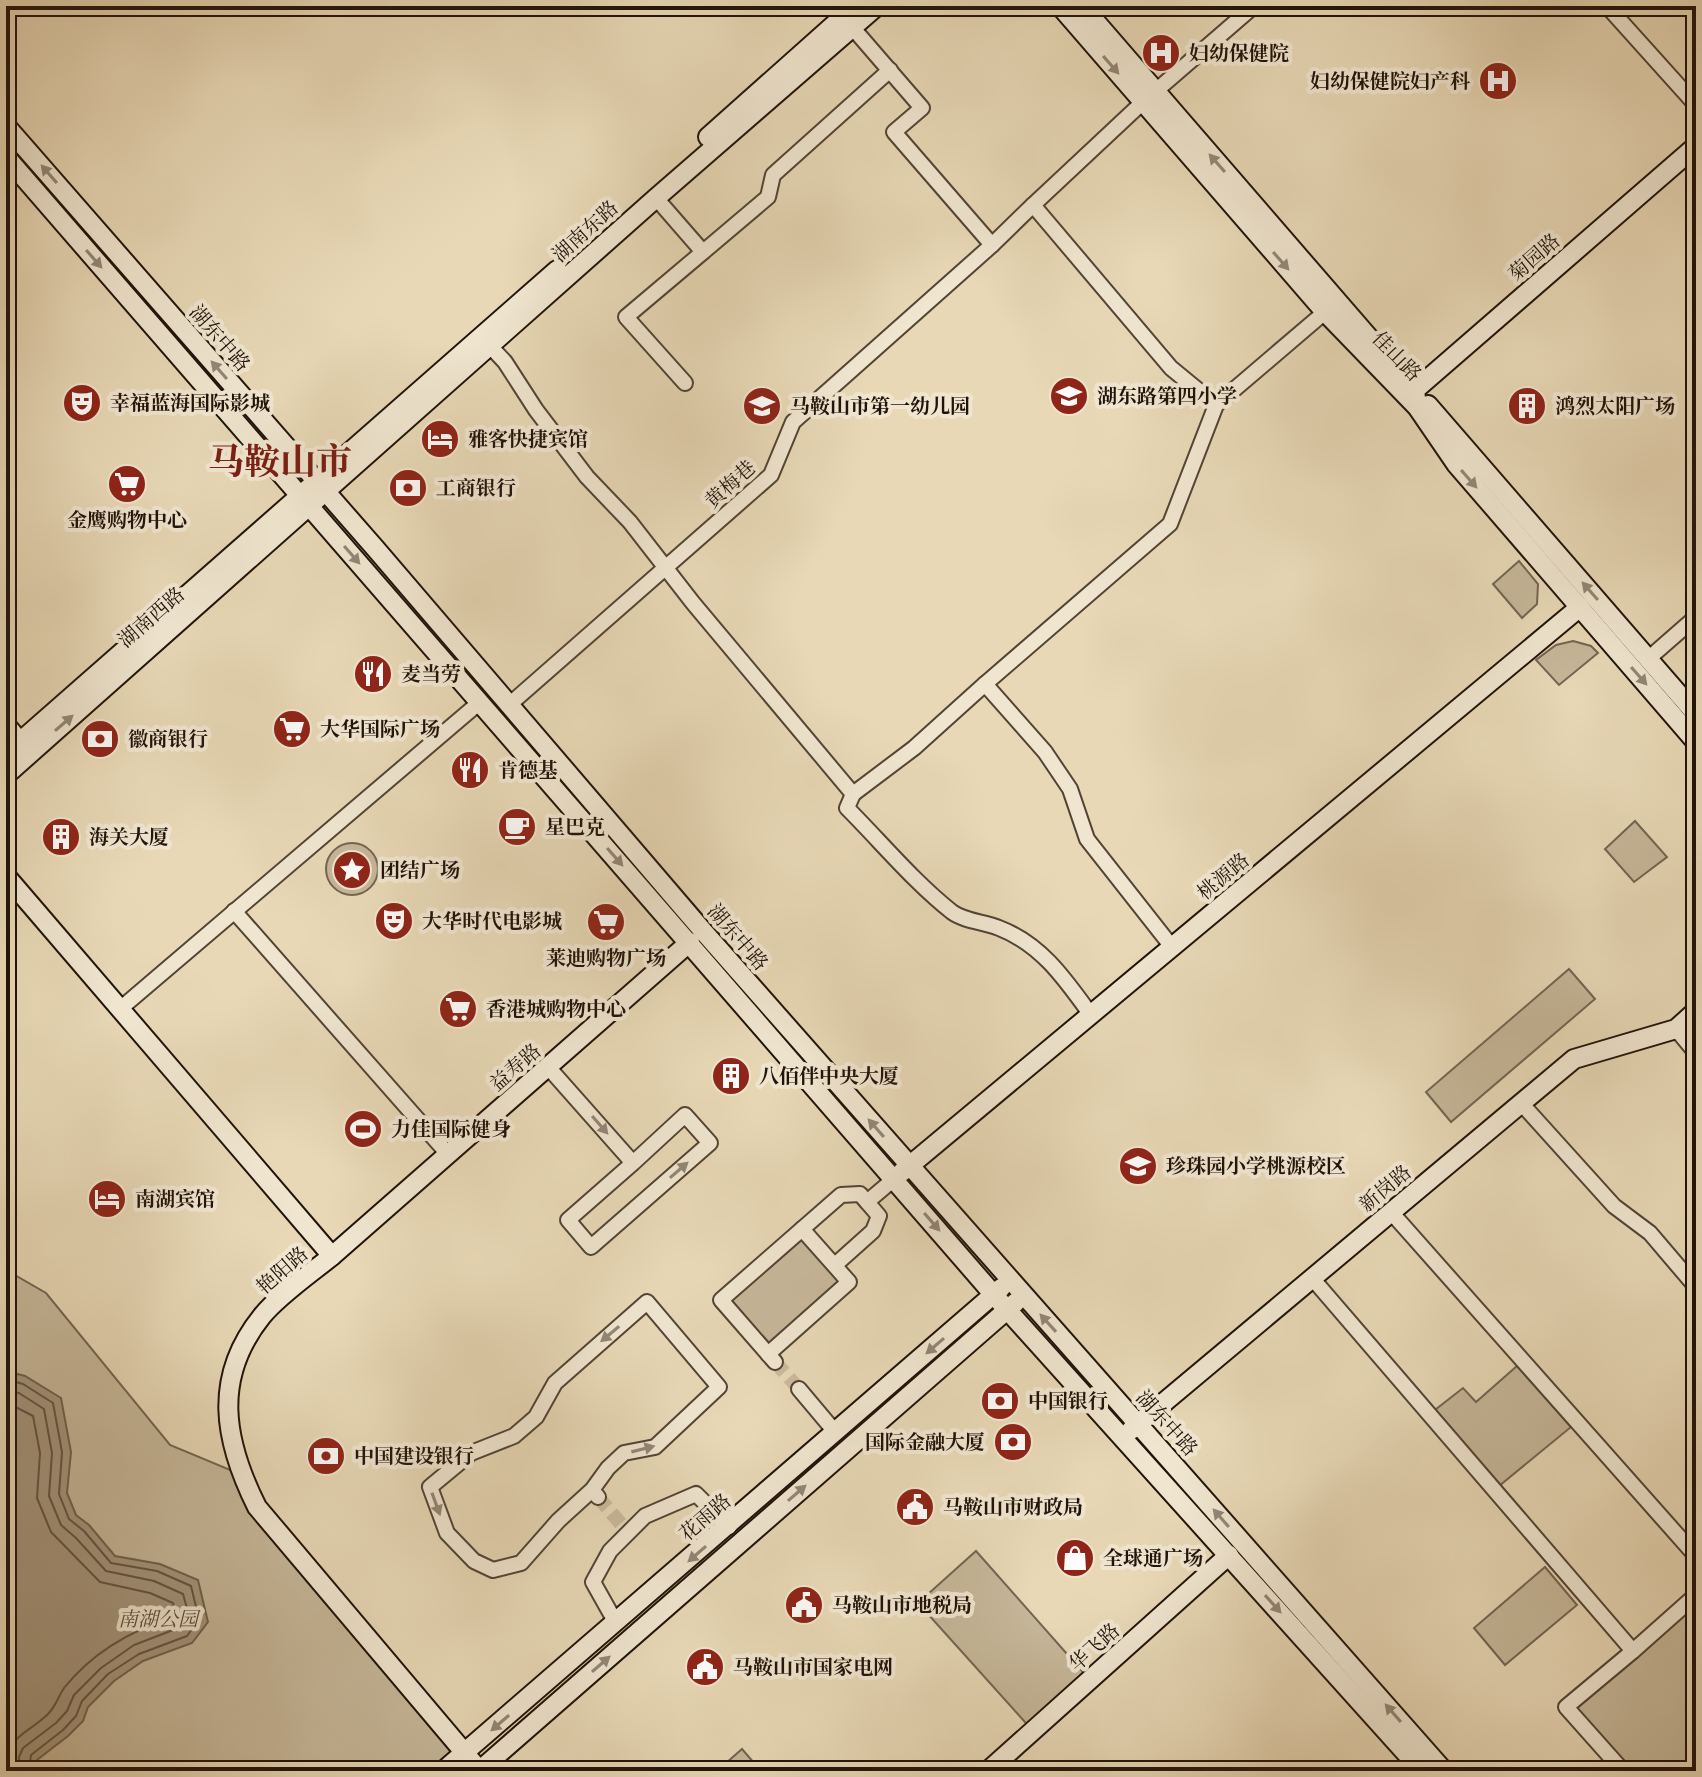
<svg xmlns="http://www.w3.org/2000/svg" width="1702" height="1777" font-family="'Libre Caslon Text','Noto Serif SC',serif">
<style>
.green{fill:#c6b799;stroke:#736552;stroke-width:2}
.water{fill:#a4957c;stroke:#6f614e;stroke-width:2}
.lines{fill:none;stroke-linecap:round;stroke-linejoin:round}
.shore{stroke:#625443;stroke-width:2}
.street-tunnel{stroke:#caba9c;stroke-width:14;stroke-dasharray:14 7;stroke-linecap:butt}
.street-casing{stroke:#524435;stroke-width:18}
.secondary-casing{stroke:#20130a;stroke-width:22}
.street{stroke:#f0e6d0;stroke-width:14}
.secondary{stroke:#f0e6d0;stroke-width:18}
.oneway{fill:#928777}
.labels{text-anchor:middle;stroke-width:8;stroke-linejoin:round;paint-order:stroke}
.poi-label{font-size:20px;font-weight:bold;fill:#20130a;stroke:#f0e6d0;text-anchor:start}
.street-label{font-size:20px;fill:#20130a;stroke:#f0e6d0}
.park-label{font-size:20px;font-style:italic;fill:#5a4c3c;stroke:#f0e6d0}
.town-label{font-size:36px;font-weight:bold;fill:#7a1f14;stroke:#f0e6d0}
</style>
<rect width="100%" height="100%" fill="#e8d8b6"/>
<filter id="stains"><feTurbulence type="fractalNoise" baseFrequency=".0025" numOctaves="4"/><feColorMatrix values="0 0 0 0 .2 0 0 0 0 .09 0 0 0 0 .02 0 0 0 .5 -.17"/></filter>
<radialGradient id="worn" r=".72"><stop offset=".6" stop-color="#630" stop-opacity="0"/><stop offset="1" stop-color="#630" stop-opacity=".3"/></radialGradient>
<g class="green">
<path d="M 1519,561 L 1538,584 L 1537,604 L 1522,618 L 1493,584 Z"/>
<path d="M 1573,641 L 1591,646 L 1598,653 L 1559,685 L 1536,660 L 1556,645 Z"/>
<path d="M 1635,821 L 1667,857 L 1634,882 L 1605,849 Z"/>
<circle cx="352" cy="869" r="26"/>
<path d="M 1569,969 L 1595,999 L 1451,1122 L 1426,1092 Z"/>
<path d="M 801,1236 L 842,1281 L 769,1345 L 730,1299 Z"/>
<path d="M 6,1270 L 46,1293 L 170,1445 L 240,1474 L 465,1752 L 443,1771 L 6,1771 Z"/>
<path d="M 1517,1366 L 1571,1427 L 1499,1486 L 1435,1410 L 1463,1388 L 1476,1402 Z"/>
<path d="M 976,1551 L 1090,1680 L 1033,1731 L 918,1603 Z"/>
<path d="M 1545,1567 L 1577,1605 L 1505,1665 L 1474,1628 Z"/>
<path d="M 1696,1603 L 1696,1771 L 1628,1771 L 1574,1710 Z"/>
<path d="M 742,1749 L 761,1771 L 717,1771 Z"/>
</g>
<path class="water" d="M 6,1371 L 25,1376 L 61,1398 L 71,1452 L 67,1493 L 76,1515 L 89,1525 L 115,1556 L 160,1564 L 198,1580 L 208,1622 L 192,1643 L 143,1661 L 114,1681 L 88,1707 L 83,1721 L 68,1736 L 37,1760 L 37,1771 L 6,1771 Z"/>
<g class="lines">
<g class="shore">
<path d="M 6,1379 L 23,1384 L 53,1403 L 62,1452 L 59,1494 L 69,1519 L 84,1531 L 111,1563 L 157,1571 L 191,1586 L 199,1619 L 187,1636 L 139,1654 L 108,1674 L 82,1701 L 76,1716 L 63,1730 L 31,1755 L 29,1771"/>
<path d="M 6,1390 L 19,1393 L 44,1409 L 52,1453 L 49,1496 L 61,1525 L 76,1538 L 106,1571 L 154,1581 L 183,1594 L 189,1616 L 181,1627 L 134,1645 L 101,1668 L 74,1695 L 67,1711 L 56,1723 L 23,1748 L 19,1757 L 19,1771"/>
<path d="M 6,1402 L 33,1416 L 40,1453 L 37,1498 L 51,1532 L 100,1582 L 150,1593 L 173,1603 L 176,1613 L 174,1617 C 132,1630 92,1653 64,1688 C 58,1697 56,1706 48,1714 C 27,1735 5,1735 7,1771"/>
</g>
<g class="street-tunnel">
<path d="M 775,1362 L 799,1389"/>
<path d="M 598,1497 L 621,1524"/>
</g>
<g class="street-casing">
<g id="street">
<path d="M 1607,6 L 1696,105"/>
<path d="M 852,27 L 922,108 L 894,132 L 992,245 L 1033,205 L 1171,368 L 1216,405"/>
<path d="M 656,198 L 703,252 L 768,197 L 773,175 L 890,70"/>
<path d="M 1033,205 L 1143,102 L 1254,6"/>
<path d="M 490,346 L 505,362 L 536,410 L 587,477 L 630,522 L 693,603 L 853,794 L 914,748 L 985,684 L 1045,752 L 1070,789 L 1087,839 L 1172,947"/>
<path d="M 685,383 L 626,317 L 703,252"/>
<path d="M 1648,659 L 1696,617"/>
<path d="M 985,684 L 1170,524 L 1216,405 L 1325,312"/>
<path d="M 509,705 L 771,475 L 793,422 L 992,245"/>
<path d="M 853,794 L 847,808 C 881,842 914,882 952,912 C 964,921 984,922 999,928 C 1041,944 1065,979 1091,1015"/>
<path d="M 234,911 L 448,1154"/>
<path d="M 120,1009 L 480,702"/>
<path d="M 1676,1029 L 1696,1053"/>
<path d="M 548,1067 L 633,1163 L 568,1220 L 591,1247 L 710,1143 L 685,1115 L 633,1163"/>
<path d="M 1521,1103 L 1614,1206 L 1650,1233 L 1696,1287"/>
<path d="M 1391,1212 L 1696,1556"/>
<path d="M 835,1265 L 873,1231 L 879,1216 L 867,1202"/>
<path d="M 1312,1278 L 1633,1651 L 1566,1707 L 1623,1771"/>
<path d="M 768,1354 L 849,1282 L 802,1229"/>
<path d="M 775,1362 L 721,1300 L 841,1195 L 860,1194 L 867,1202 L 894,1179"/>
<path d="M 799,1389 L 836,1433"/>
<path d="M 592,1490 L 558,1521 L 521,1563 L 493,1570 L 474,1561 L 447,1533 L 430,1487 L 471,1453 L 514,1436 L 536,1417 L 555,1383 L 647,1302 L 719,1387 L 655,1447 L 624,1453 L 608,1468 L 592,1490 L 598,1497"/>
<path d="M 616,1623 L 593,1582 L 610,1551 L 645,1516 L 696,1494 L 729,1527"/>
<path d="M 1633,1651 L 1696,1595"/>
</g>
</g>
<g class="secondary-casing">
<g id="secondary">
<path d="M 1060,6 L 1325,312 L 1417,407 L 1456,464 L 1696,742"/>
<path d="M 1082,6 L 1403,377"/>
<path d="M 6,126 L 375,548 L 703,931 L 1444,1771"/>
<path d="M 708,137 L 855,6"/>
<path d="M 6,157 L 994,1295 L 1422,1771"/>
<path d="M 1428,405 L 1696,714"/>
<path d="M 1417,407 L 1415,390 L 1696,146"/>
<path d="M 6,725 L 20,742"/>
<path d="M 6,754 L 557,270"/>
<path d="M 6,775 L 656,198 L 877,6"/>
<path d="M 6,876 L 332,1256 C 311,1273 278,1296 262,1316 C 212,1378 224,1441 257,1507 L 480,1771"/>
<path d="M 902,1172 L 1580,607"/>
<path d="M 332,1256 L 690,942"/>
<path d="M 1131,1430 L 1574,1059 L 1676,1029 L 1696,1011"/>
<path d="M 443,1771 L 1001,1288"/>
<path d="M 479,1771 L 1016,1302"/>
<path d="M 988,1771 L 1229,1555"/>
</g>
</g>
<use href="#street" class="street"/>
<use href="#secondary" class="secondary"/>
</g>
<defs><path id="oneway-solid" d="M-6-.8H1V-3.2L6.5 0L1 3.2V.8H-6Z" transform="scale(2)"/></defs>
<g class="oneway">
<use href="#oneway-solid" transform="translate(1111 65) rotate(49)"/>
<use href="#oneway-solid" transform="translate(1217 163) rotate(-131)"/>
<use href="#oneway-solid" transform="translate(49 174) rotate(-131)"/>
<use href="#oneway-solid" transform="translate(94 259) rotate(49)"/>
<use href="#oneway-solid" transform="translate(1281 261) rotate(49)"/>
<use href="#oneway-solid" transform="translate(219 370) rotate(-131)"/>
<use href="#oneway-solid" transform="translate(1469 479) rotate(49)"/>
<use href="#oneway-solid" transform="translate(352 555) rotate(49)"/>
<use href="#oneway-solid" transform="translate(1590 591) rotate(-131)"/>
<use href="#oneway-solid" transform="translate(1639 676) rotate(49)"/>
<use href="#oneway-solid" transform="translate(64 723) rotate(-41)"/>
<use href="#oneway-solid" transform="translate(615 857) rotate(49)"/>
<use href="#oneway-solid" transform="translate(600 1125) rotate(49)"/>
<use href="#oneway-solid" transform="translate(876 1128) rotate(-131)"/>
<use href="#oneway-solid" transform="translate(679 1170) rotate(-41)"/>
<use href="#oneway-solid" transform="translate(932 1222) rotate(49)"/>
<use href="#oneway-solid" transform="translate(1048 1323) rotate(-132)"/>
<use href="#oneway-solid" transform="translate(610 1334) rotate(140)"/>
<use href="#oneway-solid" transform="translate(935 1346) rotate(139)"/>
<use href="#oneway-solid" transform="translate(643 1449) rotate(-14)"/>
<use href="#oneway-solid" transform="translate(797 1493) rotate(-41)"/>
<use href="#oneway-solid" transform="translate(436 1504) rotate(70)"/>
<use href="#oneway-solid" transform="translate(1221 1518) rotate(-131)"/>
<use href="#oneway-solid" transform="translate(697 1554) rotate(139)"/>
<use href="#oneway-solid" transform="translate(1273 1604) rotate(48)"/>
<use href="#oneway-solid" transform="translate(601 1664) rotate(-41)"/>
<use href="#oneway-solid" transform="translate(1393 1713) rotate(-131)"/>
<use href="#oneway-solid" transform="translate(500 1723) rotate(139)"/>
</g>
<defs>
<g id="hospital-disc" transform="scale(2)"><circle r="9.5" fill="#8f2418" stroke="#f0e6d0"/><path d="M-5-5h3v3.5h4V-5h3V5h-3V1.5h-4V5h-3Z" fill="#fff"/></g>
<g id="school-disc" transform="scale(2)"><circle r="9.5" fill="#8f2418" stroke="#f0e6d0"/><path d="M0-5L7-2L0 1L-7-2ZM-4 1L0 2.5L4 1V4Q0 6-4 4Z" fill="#fff"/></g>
<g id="theatre-disc" transform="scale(2)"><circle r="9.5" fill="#8f2418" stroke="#f0e6d0"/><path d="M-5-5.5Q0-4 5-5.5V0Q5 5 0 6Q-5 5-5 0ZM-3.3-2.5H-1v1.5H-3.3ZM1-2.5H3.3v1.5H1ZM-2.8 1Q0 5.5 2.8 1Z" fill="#fff"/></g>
<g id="building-disc" transform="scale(2)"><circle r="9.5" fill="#8f2418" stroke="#f0e6d0"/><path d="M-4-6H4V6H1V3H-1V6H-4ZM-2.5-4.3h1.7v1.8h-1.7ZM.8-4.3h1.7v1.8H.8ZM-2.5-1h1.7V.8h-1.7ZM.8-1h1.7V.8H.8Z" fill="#fff"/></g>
<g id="hotel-disc" transform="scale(2)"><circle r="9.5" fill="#8f2418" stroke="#f0e6d0"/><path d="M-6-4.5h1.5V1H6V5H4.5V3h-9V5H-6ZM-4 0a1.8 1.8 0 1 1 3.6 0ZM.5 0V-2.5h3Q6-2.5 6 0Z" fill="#fff"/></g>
<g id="supermarket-disc" transform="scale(2)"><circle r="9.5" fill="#8f2418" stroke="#f0e6d0"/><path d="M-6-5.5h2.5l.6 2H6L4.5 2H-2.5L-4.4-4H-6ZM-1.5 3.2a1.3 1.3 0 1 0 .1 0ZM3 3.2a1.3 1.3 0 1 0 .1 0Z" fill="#fff"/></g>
<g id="bank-disc" transform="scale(2)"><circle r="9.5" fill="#8f2418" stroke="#f0e6d0"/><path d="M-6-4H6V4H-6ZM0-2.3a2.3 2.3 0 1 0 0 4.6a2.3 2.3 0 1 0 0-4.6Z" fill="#fff"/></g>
<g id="restaurant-disc" transform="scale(2)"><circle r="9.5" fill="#8f2418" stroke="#f0e6d0"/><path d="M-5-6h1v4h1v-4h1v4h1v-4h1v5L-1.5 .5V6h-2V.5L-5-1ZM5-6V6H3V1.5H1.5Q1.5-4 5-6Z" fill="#fff"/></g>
<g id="cafe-disc" transform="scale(2)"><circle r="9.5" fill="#8f2418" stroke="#f0e6d0"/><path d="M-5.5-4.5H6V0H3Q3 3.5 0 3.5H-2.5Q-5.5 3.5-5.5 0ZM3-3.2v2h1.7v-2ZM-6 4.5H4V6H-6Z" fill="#fff"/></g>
<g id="sight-disc" transform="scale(2)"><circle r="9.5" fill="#8f2418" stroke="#f0e6d0"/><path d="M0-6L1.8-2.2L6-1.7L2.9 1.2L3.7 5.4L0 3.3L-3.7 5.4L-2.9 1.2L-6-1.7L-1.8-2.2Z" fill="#fff"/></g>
<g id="stadium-disc" transform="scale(2)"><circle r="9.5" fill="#8f2418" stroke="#f0e6d0"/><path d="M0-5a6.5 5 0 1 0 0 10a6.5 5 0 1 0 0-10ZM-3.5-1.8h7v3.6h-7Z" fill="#fff"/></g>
<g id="civic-disc" transform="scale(2)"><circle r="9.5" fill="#8f2418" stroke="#f0e6d0"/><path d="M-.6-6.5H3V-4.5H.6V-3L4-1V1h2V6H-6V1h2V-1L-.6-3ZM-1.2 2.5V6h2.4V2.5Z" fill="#fff"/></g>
<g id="shop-disc" transform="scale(2)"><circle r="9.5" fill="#8f2418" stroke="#f0e6d0"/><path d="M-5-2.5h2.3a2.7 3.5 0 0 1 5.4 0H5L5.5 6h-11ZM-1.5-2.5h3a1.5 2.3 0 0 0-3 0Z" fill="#fff"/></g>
</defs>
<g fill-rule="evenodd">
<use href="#hospital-disc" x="1161" y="53"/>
<use href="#hospital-disc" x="1498" y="81"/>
<use href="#school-disc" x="1069" y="396"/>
<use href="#theatre-disc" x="82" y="403"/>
<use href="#school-disc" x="762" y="406"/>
<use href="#building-disc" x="1527" y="406"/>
<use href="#hotel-disc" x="440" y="439"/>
<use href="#supermarket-disc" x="127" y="484"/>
<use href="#bank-disc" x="408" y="488"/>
<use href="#restaurant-disc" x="373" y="674"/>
<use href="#supermarket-disc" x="292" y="729"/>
<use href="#bank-disc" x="100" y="739"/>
<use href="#restaurant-disc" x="470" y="770"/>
<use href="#cafe-disc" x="517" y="827"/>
<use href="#building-disc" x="61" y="837"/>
<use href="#sight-disc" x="352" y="870"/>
<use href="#theatre-disc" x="394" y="921"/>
<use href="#supermarket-disc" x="606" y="922"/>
<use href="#supermarket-disc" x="458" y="1009"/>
<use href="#building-disc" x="731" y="1076"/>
<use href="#stadium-disc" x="363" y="1129"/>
<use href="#school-disc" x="1138" y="1166"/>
<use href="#hotel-disc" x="107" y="1199"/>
<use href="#bank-disc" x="1000" y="1401"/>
<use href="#bank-disc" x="1013" y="1442"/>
<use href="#bank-disc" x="326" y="1456"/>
<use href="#civic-disc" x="915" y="1507"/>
<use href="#shop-disc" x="1075" y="1558"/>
<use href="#civic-disc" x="804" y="1605"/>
<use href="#civic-disc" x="705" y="1667"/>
</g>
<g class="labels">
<g class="poi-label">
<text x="1189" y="60">妇幼保健院</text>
<text x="1470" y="88" text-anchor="end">妇幼保健院妇产科</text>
<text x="1097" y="403">湖东路第四小学</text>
<text x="110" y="410">幸福蓝海国际影城</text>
<text x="790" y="413">马鞍山市第一幼儿园</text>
<text x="1555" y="413">鸿烈太阳广场</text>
<text x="468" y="446">雅客快捷宾馆</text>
<text x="436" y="495">工商银行</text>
<text x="127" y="527" text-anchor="middle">金鹰购物中心</text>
<text x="401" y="681">麦当劳</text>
<text x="320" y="736">大华国际广场</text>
<text x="128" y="746">徽商银行</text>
<text x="498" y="777">肯德基</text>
<text x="545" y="834">星巴克</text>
<text x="89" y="844">海关大厦</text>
<text x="380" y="877">团结广场</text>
<text x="422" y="928">大华时代电影城</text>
<text x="606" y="965" text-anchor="middle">莱迪购物广场</text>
<text x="486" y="1016">香港城购物中心</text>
<text x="759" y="1083">八佰伴中央大厦</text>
<text x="391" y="1136">力佳国际健身</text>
<text x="1166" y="1173">珍珠园小学桃源校区</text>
<text x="135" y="1206">南湖宾馆</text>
<text x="1028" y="1408">中国银行</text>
<text x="985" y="1449" text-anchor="end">国际金融大厦</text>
<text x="354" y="1463">中国建设银行</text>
<text x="943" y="1514">马鞍山市财政局</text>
<text x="1103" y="1565">全球通广场</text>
<text x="832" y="1612">马鞍山市地税局</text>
<text x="733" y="1674">马鞍山市国家电网</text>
</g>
<g class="street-label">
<text transform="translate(585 231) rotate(-42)" y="7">湖南东路</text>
<text transform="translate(1534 257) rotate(-41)" y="7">菊园路</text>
<text transform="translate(220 338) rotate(49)" y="7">湖东中路</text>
<text transform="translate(1397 356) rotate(46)" y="7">佳山路</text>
<text transform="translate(730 484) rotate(-42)" y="7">黄梅巷</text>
<text transform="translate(151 617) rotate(-41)" y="7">湖南西路</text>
<text transform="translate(1223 876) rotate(-40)" y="7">桃源路</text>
<text transform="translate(738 937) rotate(49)" y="7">湖东中路</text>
<text transform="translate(515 1067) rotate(-41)" y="7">益寿路</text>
<text transform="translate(1385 1188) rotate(-40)" y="7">新岗路</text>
<text transform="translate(282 1270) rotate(-41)" y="7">艳阳路</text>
<text transform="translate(1167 1423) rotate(48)" y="7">湖东中路</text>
<text transform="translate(705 1517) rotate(-41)" y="7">花雨路</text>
<text transform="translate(1094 1647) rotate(-42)" y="7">华飞路</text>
</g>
<g class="park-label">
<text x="158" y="1626">南湖公园</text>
</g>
<g class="town-label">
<text x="280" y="474">马鞍山市</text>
</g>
</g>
<rect width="1702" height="1777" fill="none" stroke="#e8d8b6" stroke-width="32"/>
<rect x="8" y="8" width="1686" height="1761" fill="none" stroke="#20130a" stroke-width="4"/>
<rect x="16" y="16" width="1670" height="1745" fill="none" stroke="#20130a" stroke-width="2"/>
<rect width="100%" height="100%" filter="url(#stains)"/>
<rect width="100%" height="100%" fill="url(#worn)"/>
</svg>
